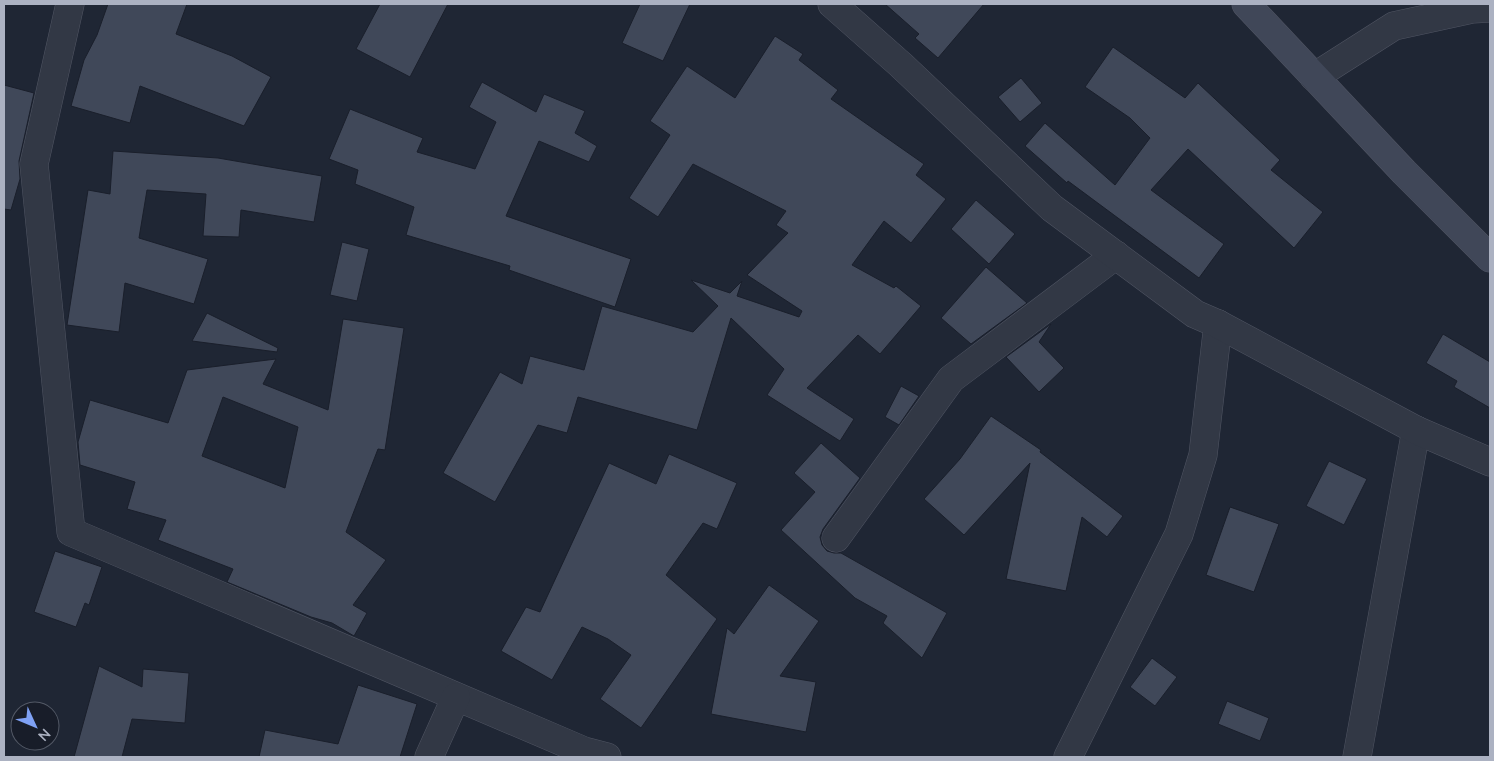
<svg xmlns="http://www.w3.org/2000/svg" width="1494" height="761" font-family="'Nunito Sans',sans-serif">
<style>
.building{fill:#404859;stroke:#1a1f2b;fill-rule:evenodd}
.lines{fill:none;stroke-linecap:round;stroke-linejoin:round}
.minor-casing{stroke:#505563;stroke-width:29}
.tertiary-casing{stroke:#505563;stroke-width:29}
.secondary-casing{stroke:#505563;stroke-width:29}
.minor{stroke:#323845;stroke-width:28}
.tertiary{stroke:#323845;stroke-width:28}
.secondary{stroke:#404758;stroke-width:28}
</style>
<rect width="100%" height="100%" fill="#1f2634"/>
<g class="building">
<path d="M 108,4 L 187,4 L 176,34 L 232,56 L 271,77 L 244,126 L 140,86 L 130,123 L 71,106 L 84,60 L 97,35 Z"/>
<path d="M 380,4 L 448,4 L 410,77 L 356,49 Z"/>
<path d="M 640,4 L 690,4 L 663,61 L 622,43 Z"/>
<path d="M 885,4 L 984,4 L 938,58 L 915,38 L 919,34 Z"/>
<path d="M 775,36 L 803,54 L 799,60 L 838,90 L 831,99 L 924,164 L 916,175 L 946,199 L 911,243 L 884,221 L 852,265 L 894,288 L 896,286 L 921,306 L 880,354 L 858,335 L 807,388 L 854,419 L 840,441 L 767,395 L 784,369 L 731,318 L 697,430 L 578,397 L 567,433 L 538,425 L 495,502 L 443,473 L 500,372 L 522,384 L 530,356 L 584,370 L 602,306 L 693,332 L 718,306 L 691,280 L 730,293 L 742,281 L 737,296 L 799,317 L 802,311 L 747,275 L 788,233 L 776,225 L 786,211 L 693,164 L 658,217 L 629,198 L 670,135 L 650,121 L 687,66 L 735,98 Z"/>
<path d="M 1113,47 L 1185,98 L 1198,83 L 1280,160 L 1271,170 L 1323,212 L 1294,248 L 1188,149 L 1151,190 L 1224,244 L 1199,278 L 1068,181 L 1067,183 L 1025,146 L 1045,123 L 1115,185 L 1150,138 L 1130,118 L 1085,87 Z"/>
<path d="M 1021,78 L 1042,103 L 1020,122 L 998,97 Z"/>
<path d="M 482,82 L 536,112 L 544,94 L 585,111 L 575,133 L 597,146 L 589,162 L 539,141 L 506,216 L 631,259 L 615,307 L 509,270 L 510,266 L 406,235 L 414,207 L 355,184 L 358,170 L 329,159 L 350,109 L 423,138 L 417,152 L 475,169 L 496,122 L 469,107 Z"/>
<path d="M 4,85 L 34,93 L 19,161 L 20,179 L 11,210 L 4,209 Z"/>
<path d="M 113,151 L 218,158 L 322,176 L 314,222 L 241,210 L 239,237 L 203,236 L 206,194 L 147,190 L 139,238 L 208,259 L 194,304 L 125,283 L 119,332 L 67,325 L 88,190 L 110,194 Z"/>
<path d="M 976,200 L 1015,234 L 989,264 L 951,229 Z"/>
<path d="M 342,242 L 369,249 L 357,301 L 330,295 Z"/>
<path d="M 986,267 L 1027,303 L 971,344 L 941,318 Z"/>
<path d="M 207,313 L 278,348 L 277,352 L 192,341 Z"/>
<path d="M 343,319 L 404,328 L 385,450 L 378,449 L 346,532 L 386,560 L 353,605 L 367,613 L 354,636 L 332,623 L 311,617 L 227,582 L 233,569 L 158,540 L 166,520 L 127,509 L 135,482 L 80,465 L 78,442 L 90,400 L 168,423 L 187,370 L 276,359 L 263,384 L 328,410 ZM 223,397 L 298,427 L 285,488 L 202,456 Z"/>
<path d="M 1051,324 L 1039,342 L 1064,368 L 1039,392 L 1006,357 Z"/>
<path d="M 1443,334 L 1490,362 L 1490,408 L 1454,387 L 1457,381 L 1426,363 Z"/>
<path d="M 901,386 L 919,396 L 899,425 L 885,417 Z"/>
<path d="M 991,416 L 1041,450 L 1040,452 L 1123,516 L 1107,537 L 1082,517 L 1066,591 L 1006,579 L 1030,463 L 964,535 L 924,499 L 960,459 Z"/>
<path d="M 821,443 L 860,478 L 823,529 L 820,537 L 822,545 L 827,551 L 834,553 L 841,553 L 947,613 L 922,658 L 883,623 L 887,616 L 855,598 L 781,530 L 815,492 L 794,473 Z"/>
<path d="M 669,454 L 737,483 L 717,529 L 703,523 L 666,575 L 717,619 L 641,728 L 600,699 L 631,655 L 608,639 L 582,627 L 552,680 L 501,651 L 526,607 L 540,612 L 609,463 L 656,484 Z"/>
<path d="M 1329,461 L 1367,479 L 1344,525 L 1306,506 Z"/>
<path d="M 1230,507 L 1279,524 L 1254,592 L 1206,575 Z"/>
<path d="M 55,551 L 102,567 L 89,605 L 85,603 L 76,627 L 34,612 Z"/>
<path d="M 769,585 L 819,621 L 780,676 L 816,682 L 806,732 L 711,714 L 727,628 L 734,634 Z"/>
<path d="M 1152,658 L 1177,677 L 1155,706 L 1130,687 Z"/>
<path d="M 99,666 L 142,687 L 143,669 L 189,673 L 185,723 L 132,719 L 122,757 L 74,757 Z"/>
<path d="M 358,685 L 417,704 L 400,757 L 259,757 L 265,730 L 338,744 Z"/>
<path d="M 1227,701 L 1269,718 L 1260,741 L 1218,724 Z"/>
</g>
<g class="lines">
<g class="minor-casing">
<g id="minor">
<path d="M 70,4 L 34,164 L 71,532 L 584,751 L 607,757"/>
<path d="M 1314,77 L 1394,26 L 1472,9 L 1490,8"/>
<path d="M 836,538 L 951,379 L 1116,255"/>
<path d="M 429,757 L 456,697"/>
<path d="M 1068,757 L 1179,534 L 1203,455 L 1218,324"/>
<path d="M 1357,757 L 1416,430"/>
</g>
</g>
<g class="tertiary-casing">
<path id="tertiary" d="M 832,4 L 901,65 L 1052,208 L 1195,314 L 1218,324 L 1416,430 L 1490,462"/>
</g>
<g class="secondary-casing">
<path id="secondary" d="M 1246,4 L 1404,172 L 1490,258"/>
</g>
<use href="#minor" class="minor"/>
<use href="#tertiary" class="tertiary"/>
<use href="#secondary" class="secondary"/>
</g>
<rect width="1494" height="761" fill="none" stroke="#acb2c2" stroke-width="10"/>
<g transform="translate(35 726) rotate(134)"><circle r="24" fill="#181d29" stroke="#535966"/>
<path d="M0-4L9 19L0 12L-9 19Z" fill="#7fa1f4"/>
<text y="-8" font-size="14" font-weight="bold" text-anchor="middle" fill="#acb2c2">N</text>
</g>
</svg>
